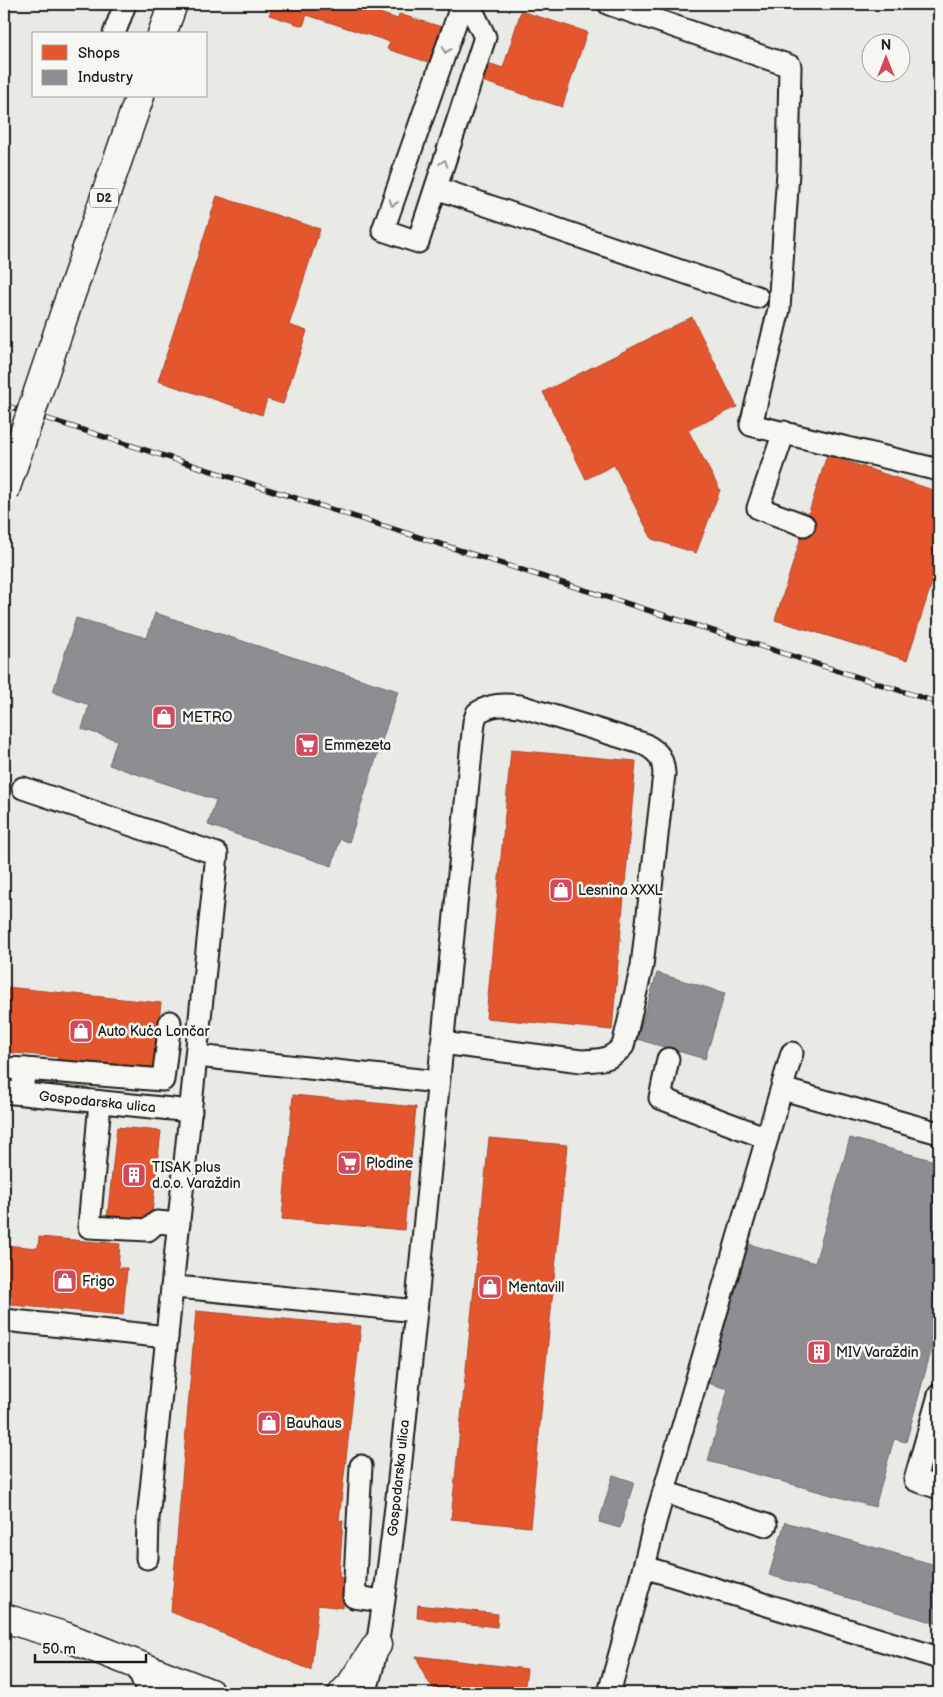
<svg xmlns="http://www.w3.org/2000/svg" width="943" height="1697" font-family="'Balsamiq Sans',sans-serif">
<style>
.shops{fill:#e4572e;stroke:#a84529}
.industry{fill:#8d8d92;stroke:#6b6b6f}
.lines{fill:none;stroke-linecap:round;stroke-linejoin:round}
.minor-casing{stroke:#1c1c1c;stroke-width:25}
.major-casing{stroke:#1c1c1c;stroke-width:31}
.minor{stroke:#f6f6f2;stroke-width:21}
.major{stroke:#f6f6f2;stroke-width:28}
.rail-casing{stroke:#1c1c1c;stroke-width:5.5}
.rail{stroke:#f6f6f2;stroke-width:4;stroke-dasharray:11;stroke-linecap:butt}
.major-bridge-casing{stroke:#1c1c1c;stroke-width:31;stroke-linecap:butt}
.major-bridge{stroke:#f6f6f2;stroke-width:28}
.oneway{stroke:#949492}
.labels{text-anchor:middle;stroke-width:5;stroke-linejoin:round;paint-order:stroke}
.shield{fill:#f6f6f2;stroke:#5d5d5c;stroke-width:1}
.shield-label{font-size:12px;font-weight:bold;fill:#1c1c1c}
.poi-label{font-size:14px;fill:#1c1c1c;stroke:#f6f6f2;text-anchor:start}
.street-label{font-size:14px;fill:#1c1c1c;stroke:#f6f6f2}
</style>
<rect width="100%" height="100%" fill="#e9e9e5"/>
<filter id="ink" filterUnits="userSpaceOnUse"><feTurbulence type="fractalNoise" baseFrequency=".02" numOctaves="2"/><feDisplacementMap in="SourceGraphic" scale="10" xChannelSelector="R" yChannelSelector="G"/><feConvolveMatrix kernelMatrix="1 2 1 2 8 2 1 2 1" color-interpolation-filters="sRGB"/></filter>
<g filter="url(#ink)">
<g class="shops">
<path d="M 273,4 L 351,4 L 398,19 L 399,14 L 445,28 L 434,64 L 387,49 L 390,42 L 307,15 L 303,26 L 269,15 Z"/>
<path d="M 521,11 L 587,32 L 562,107 L 482,81 L 488,63 L 503,68 Z"/>
<path d="M 217,196 L 320,229 L 289,325 L 307,331 L 283,404 L 267,399 L 262,415 L 158,381 Z"/>
<path d="M 692,317 L 737,407 L 688,430 L 720,490 L 696,553 L 652,539 L 614,465 L 586,479 L 543,392 Z"/>
<path d="M 827,455 L 939,492 L 939,561 L 907,660 L 775,620 Z"/>
<path d="M 511,750 L 636,761 L 612,1030 L 486,1018 Z"/>
<path d="M 6,987 L 161,1003 L 153,1073 L 58,1063 L 58,1057 L 4,1052 L 4,1011 Z"/>
<path d="M 293,1095 L 416,1107 L 404,1230 L 282,1219 Z"/>
<path d="M 117,1127 L 161,1131 L 151,1222 L 107,1219 Z"/>
<path d="M 489,1138 L 567,1145 L 530,1527 L 451,1519 Z"/>
<path d="M 39,1237 L 120,1244 L 118,1268 L 127,1268 L 123,1315 L 12,1305 L 12,1295 L 4,1294 L 4,1245 L 38,1248 Z"/>
<path d="M 196,1311 L 361,1326 L 339,1520 L 343,1521 L 339,1577 L 345,1578 L 343,1608 L 318,1605 L 311,1670 L 171,1612 Z"/>
<path d="M 418,1605 L 498,1614 L 497,1627 L 417,1618 Z"/>
<path d="M 416,1656 L 527,1669 L 524,1693 L 438,1693 L 426,1679 Z"/>
</g>
<g class="industry">
<path d="M 155,613 L 398,691 L 349,842 L 340,839 L 332,866 L 208,825 L 216,800 L 109,765 L 117,740 L 82,729 L 89,705 L 53,692 L 76,618 L 147,638 Z"/>
<path d="M 657,973 L 725,993 L 705,1059 L 637,1039 Z"/>
<path d="M 850,1138 L 939,1162 L 939,1322 L 906,1442 L 894,1439 L 875,1507 L 708,1461 L 728,1389 L 700,1381 L 738,1241 L 815,1263 Z"/>
<path d="M 613,1475 L 634,1482 L 620,1528 L 599,1522 Z"/>
<path d="M 785,1522 L 939,1566 L 939,1624 L 769,1575 Z"/>
</g>
<g class="lines">
<g class="minor-casing">
<g id="minor">
<path d="M 462,4 L 383,230 L 418,242 L 485,37 L 469,4"/>
<path d="M 609,4 L 790,66 L 788,172 L 779,309 L 751,425 L 939,470"/>
<path d="M 114,34 L 125,4"/>
<path d="M 436,188 L 757,297"/>
<path d="M 784,432 L 758,508 L 804,525"/>
<path d="M 23,788 L 217,854 L 148,1519 L 147,1558"/>
<path d="M 792,1053 L 655,1522 L 644,1567 L 939,1658"/>
<path d="M 197,1056 L 438,1082"/>
<path d="M 668,1059 L 660,1098 L 767,1138"/>
<path d="M 4,1068 L 25,1069 L 23,1083"/>
<path d="M 25,1069 L 163,1080 L 170,1022"/>
<path d="M 782,1089 L 939,1133"/>
<path id="s1" d="M 4,1092 L 191,1111"/>
<path d="M 100,1102 L 89,1227 L 148,1230 L 157,1222 L 179,1224"/>
<path d="M 172,1287 L 200,1289 L 416,1311 C 407,1397 400,1484 388,1571 C 382,1612 378,1654 365,1693"/>
<path d="M 416,1311 L 474,722 L 477,713 C 491,704 503,704 520,706 L 644,744 C 659,752 663,758 664,774 L 642,966 L 623,1046 C 610,1061 600,1060 581,1061 L 442,1043"/>
<path d="M 4,1320 L 167,1337"/>
<path d="M 939,1395 L 915,1480 L 939,1488"/>
<path d="M 361,1466 L 354,1597 L 383,1601"/>
<path d="M 664,1492 L 766,1525"/>
<path d="M 136,1664 L 147,1690 L 147,1693"/>
<path d="M 609,1693 L 644,1567"/>
</g>
</g>
<g class="major-casing">
<g id="major">
<path d="M 162,34 L 173,4"/>
<path d="M 69,300 L 140,96"/>
<path d="M 4,1618 L 64,1636 L 210,1693"/>
<path d="M 343,1693 L 350,1686 L 377,1645"/>
</g>
</g>
<use href="#minor" class="minor"/>
<use href="#major" class="major"/>
<g class="rail-casing">
<path id="rail" d="M 4,405 L 939,703"/>
</g>
<use href="#rail" class="rail"/>
<g class="major-bridge-casing">
<path id="major-bridge" d="M 4,493 L 69,300"/>
</g>
<use href="#major-bridge" class="major-bridge"/>
</g>
<defs><path id="oneway-chevron" d="M-2-3.5L2.5 0L-2 3.5" fill="none" stroke-width="1.6" stroke-linecap="round" stroke-linejoin="round" transform="scale(1.25)"/></defs>
<g class="oneway">
<use href="#oneway-chevron" transform="translate(446 50) rotate(109)"/>
<use href="#oneway-chevron" transform="translate(444 163) rotate(-72)"/>
<use href="#oneway-chevron" transform="translate(393 203) rotate(109)"/>
</g>
</g>
<defs>
<g id="shop-square" transform="scale(1.25)"><rect x="-9" y="-9" width="18" height="18" rx="4" fill="#d1495b" stroke="#f6f6f2"/><path d="M-5-2.5h2.3a2.7 3.5 0 0 1 5.4 0H5L5.5 6h-11ZM-1.5-2.5h3a1.5 2.3 0 0 0-3 0Z" fill="#fff"/></g>
<g id="supermarket-square" transform="scale(1.25)"><rect x="-9" y="-9" width="18" height="18" rx="4" fill="#d1495b" stroke="#f6f6f2"/><path d="M-6-5.5h2.5l.6 2H6L4.5 2H-2.5L-4.4-4H-6ZM-1.5 3.2a1.3 1.3 0 1 0 .1 0ZM3 3.2a1.3 1.3 0 1 0 .1 0Z" fill="#fff"/></g>
<g id="building-square" transform="scale(1.25)"><rect x="-9" y="-9" width="18" height="18" rx="4" fill="#d1495b" stroke="#f6f6f2"/><path d="M-4-6H4V6H1V3H-1V6H-4ZM-2.5-4.3h1.7v1.8h-1.7ZM.8-4.3h1.7v1.8H.8ZM-2.5-1h1.7V.8h-1.7ZM.8-1h1.7V.8H.8Z" fill="#fff"/></g>
</defs>
<g fill-rule="evenodd">
<use href="#shop-square" x="164" y="717"/>
<use href="#supermarket-square" x="307" y="745"/>
<use href="#shop-square" x="561" y="890"/>
<use href="#shop-square" x="81" y="1031"/>
<use href="#supermarket-square" x="349" y="1163"/>
<use href="#building-square" x="134" y="1175"/>
<use href="#shop-square" x="65" y="1281"/>
<use href="#shop-square" x="490" y="1287"/>
<use href="#building-square" x="819" y="1352"/>
<use href="#shop-square" x="269" y="1423"/>
</g>
<g class="labels">
<rect class="shield" x="90" y="188.5" width="28" height="19" rx="4"/>
<g class="shield-label">
<text x="104" y="202">D2</text>
</g>
<g class="poi-label">
<text x="182" y="722">METRO</text>
<text x="324" y="750">Emmezeta</text>
<text x="578" y="895">Lesnina XXXL</text>
<text x="98" y="1036">Auto Kuća Lončar</text>
<text x="366" y="1168">Plodine</text>
<text x="152" y="1172">TISAK plus<tspan x="152" dy="16">d.o.o. Varaždin</tspan></text>
<text x="82" y="1286">Frigo</text>
<text x="508" y="1292">Mentavill</text>
<text x="836" y="1357">MIV Varaždin</text>
<text x="286" y="1428">Bauhaus</text>
</g>
<g class="street-label">
<text dy="5" stroke="none"><textPath href="#s1" startOffset="94">Gospodarska ulica</textPath></text>
<text transform="translate(398 1478) rotate(-84)" y="5">Gospodarska ulica</text>
</g>
</g>
<rect width="943" height="1697" fill="none" stroke="#f6f6f2" stroke-width="20"/>
<rect x="10" y="10" width="923" height="1677" fill="none" stroke="#1c1c1c" stroke-width="2" filter="url(#ink)"/>
<rect x="32" y="32" width="175" height="65" fill="#f6f6f2" stroke="#9f9f9c"/>
<rect x="42" y="45" width="25" height="15" fill="#e4572e" stroke="#9f9f9c"/>
<text x="78" y="58" font-size="15" fill="#1c1c1c">Shops</text>
<rect x="42" y="70" width="25" height="15" fill="#8d8d92" stroke="#9f9f9c"/>
<text x="78" y="82" font-size="15" fill="#1c1c1c">Industry</text>
<g transform="translate(886 58)"><circle r="24" fill="#f6f6f2" stroke="#9f9f9c"/>
<path d="M0-4L9 19L0 12L-9 19Z" fill="#d1495b"/>
<text y="-8" font-size="14" font-weight="bold" text-anchor="middle" fill="#1c1c1c">N</text>
</g>
<path d="M35 1654v8h111v-8" fill="none" stroke="#1c1c1c" stroke-width="2.5"/>
<text x="42" y="1654" font-size="15" fill="#1c1c1c" stroke="#f6f6f2" stroke-width="4" paint-order="stroke">50 m</text>
</svg>
